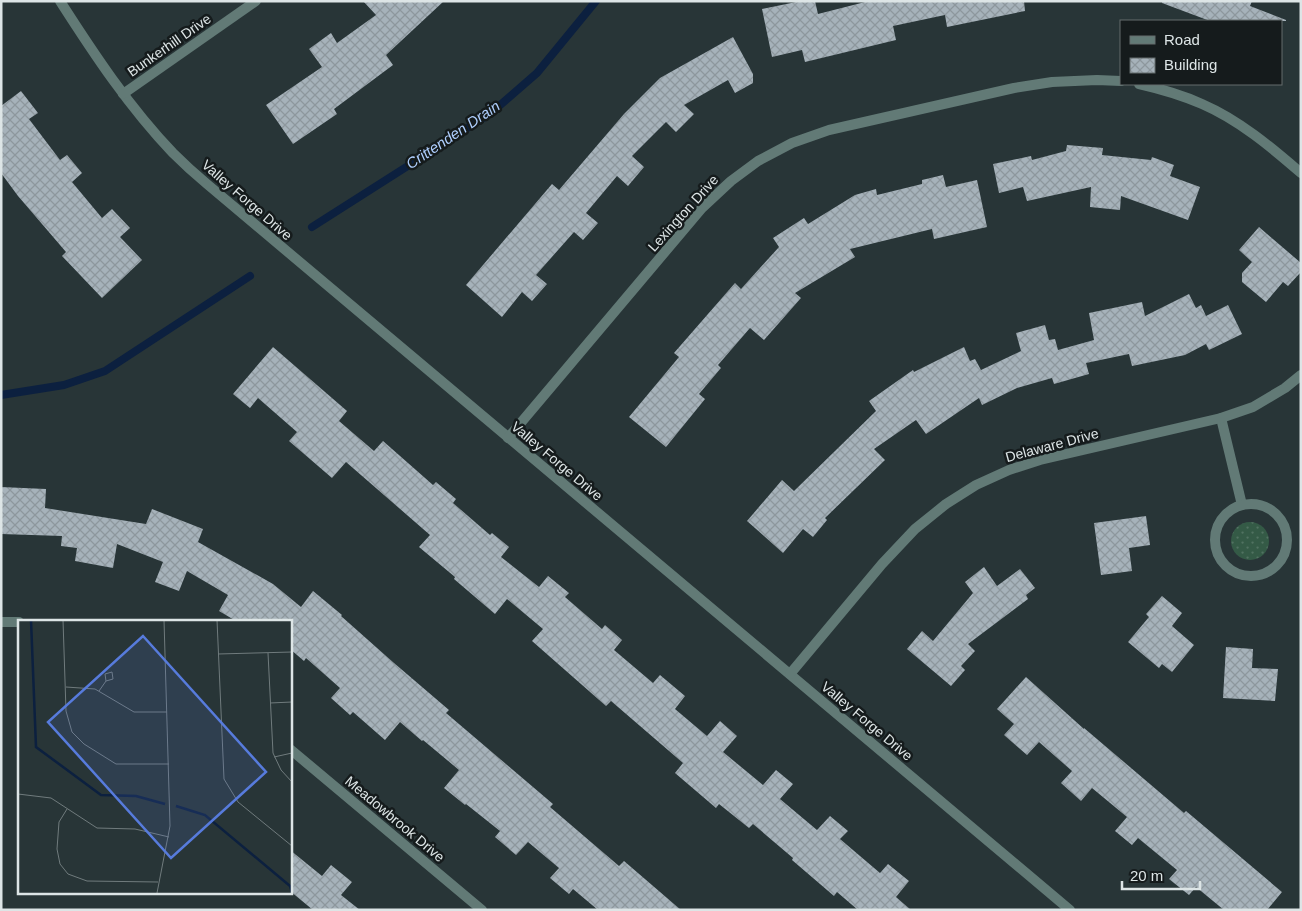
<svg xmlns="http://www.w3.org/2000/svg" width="1302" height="911" font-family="Arial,sans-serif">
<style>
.grass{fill:url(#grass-dots)}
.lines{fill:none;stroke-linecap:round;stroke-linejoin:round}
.stream{stroke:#0c203f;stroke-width:8}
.building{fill:url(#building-cross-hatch)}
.minor{stroke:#627a76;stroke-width:10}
.labels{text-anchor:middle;stroke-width:5;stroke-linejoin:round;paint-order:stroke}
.street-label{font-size:14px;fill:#dde5e6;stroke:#151b1c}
.water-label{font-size:15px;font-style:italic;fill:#afcffe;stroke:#151b1c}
.inset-river{fill:none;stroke:#0c203f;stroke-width:2.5}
.inset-road{fill:none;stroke:#707b7d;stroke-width:1}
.view{fill:#577bdc;fill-opacity:0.15;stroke:#577bdc;stroke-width:2.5}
.inset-edge{fill:none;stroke:#dde5e6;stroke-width:2.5}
</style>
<defs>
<pattern id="grass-dots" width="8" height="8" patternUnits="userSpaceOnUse" patternTransform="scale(1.25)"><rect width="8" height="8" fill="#345a46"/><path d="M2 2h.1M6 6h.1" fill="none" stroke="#517261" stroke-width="1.8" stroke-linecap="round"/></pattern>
<pattern id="building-cross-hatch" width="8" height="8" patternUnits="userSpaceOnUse" patternTransform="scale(1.25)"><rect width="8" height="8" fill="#a6b2ba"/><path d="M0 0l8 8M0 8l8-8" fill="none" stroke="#8d979d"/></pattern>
</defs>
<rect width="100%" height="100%" fill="#283537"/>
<circle class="grass" cx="1250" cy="541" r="19"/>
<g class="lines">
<g class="stream">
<path d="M 312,227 L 491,113 L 537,73 L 596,1"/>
<path d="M 1,395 L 64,385 L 105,371 L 250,276"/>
</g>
</g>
<g class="building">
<path d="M 363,1 L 444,1 L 386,55 L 393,65 L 334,109 L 337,114 L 293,144 L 266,105 L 322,67 L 309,49 L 331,33 L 337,43 L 376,15 Z"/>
<path d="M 801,1 L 815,1 L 818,14 L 869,1 L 1024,1 L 1025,11 L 947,27 L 945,15 L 893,26 L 896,40 L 805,62 L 802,50 L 772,57 L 762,9 Z"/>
<path d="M 1162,1 L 1252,1 L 1250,6 L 1286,20 L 1286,21 L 1210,21 L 1162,3 Z"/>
<path d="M 733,37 L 753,74 L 753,83 L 735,93 L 728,80 L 684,105 L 694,114 L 676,132 L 666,122 L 632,156 L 644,167 L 628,186 L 617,176 L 586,213 L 598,223 L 583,240 L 574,232 L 536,275 L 547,284 L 532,301 L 522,292 L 502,317 L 466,285 L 552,184 L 559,190 L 624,114 L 660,78 Z"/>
<path d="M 21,91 L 38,113 L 29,119 L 60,160 L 67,155 L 82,173 L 72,182 L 102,218 L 112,209 L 130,228 L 120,237 L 142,260 L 102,298 L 62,256 L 66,252 L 18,196 L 1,173 L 1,106 Z"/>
<path d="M 1067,145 L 1103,148 L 1102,155 L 1151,160 L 1152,157 L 1174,165 L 1170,176 L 1200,187 L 1188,220 L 1121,196 L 1120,210 L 1090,207 L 1091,187 L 1027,201 L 1023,187 L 999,193 L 993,164 L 1031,156 L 1032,160 L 1066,151 Z"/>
<path d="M 943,175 L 946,187 L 977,180 L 987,227 L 934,239 L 932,229 L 850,249 L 855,257 L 795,293 L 801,298 L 764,340 L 750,328 L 718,365 L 721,368 L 699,394 L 705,399 L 666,447 L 629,417 L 679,357 L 674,353 L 735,283 L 741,289 L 779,247 L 773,238 L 804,218 L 808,224 L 855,195 L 876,189 L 877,195 L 922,184 L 922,180 Z"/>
<path d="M 1259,227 L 1301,263 L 1301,272 L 1288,286 L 1283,282 L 1266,302 L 1242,282 L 1242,273 L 1252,262 L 1239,250 Z"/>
<path d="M 1189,294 L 1196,308 L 1201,305 L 1206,316 L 1228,305 L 1242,334 L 1209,350 L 1206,344 L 1185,355 L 1132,366 L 1129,354 L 1086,363 L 1089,374 L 1054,384 L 1052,378 L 1017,388 L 982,405 L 979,398 L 926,434 L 916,420 L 874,449 L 885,460 L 825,518 L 827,520 L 813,537 L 803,529 L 783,553 L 747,521 L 782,480 L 794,491 L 876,411 L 869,401 L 913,370 L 914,372 L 964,347 L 970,361 L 975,359 L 981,370 L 1021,351 L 1016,333 L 1045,325 L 1049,340 L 1055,339 L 1058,350 L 1094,340 L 1089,313 L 1142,302 L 1145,316 Z"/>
<path d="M 273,347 L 347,411 L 339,421 L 374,451 L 383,441 L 433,485 L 436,482 L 456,499 L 453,503 L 490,535 L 492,533 L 509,547 L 501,557 L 539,587 L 548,576 L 569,593 L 565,597 L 602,629 L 605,625 L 622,640 L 614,650 L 653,683 L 660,675 L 685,696 L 675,709 L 707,736 L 720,721 L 737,736 L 723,752 L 763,785 L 776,770 L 793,784 L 780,799 L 817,830 L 830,816 L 848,831 L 840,839 L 880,873 L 888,864 L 909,881 L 896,897 L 911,910 L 858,910 L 837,892 L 834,896 L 792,860 L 793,858 L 753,824 L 749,828 L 719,804 L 716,808 L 675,773 L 683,763 L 611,701 L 606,706 L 532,641 L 543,629 L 507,599 L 495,614 L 454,579 L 455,577 L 419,547 L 430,535 L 346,462 L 332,478 L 289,441 L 297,432 L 258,398 L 250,408 L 233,394 Z"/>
<path d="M 1,487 L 46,489 L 45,508 L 146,524 L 152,509 L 203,529 L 198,542 L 273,584 L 301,607 L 313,591 L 342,615 L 341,616 L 394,663 L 449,710 L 446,713 L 553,804 L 550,807 L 619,866 L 624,861 L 681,910 L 598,910 L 573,889 L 569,894 L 550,878 L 559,868 L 528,842 L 516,855 L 495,837 L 500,831 L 466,804 L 465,805 L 444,788 L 459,770 L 423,740 L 422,741 L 400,722 L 385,740 L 353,712 L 350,715 L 331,698 L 340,688 L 306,658 L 304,661 L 290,649 L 290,621 L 236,621 L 219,611 L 228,595 L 187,571 L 179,591 L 155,582 L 163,562 L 117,544 L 113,568 L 75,561 L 77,548 L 61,546 L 62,536 L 1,534 Z"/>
<path d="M 1146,516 L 1150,545 L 1129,548 L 1132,571 L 1101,575 L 1094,523 Z"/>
<path d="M 984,567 L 997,586 L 1020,569 L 1035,588 L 1026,595 L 1028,599 L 968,644 L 975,651 L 961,666 L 965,670 L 951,686 L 907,649 L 922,631 L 933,641 L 973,593 L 965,582 Z"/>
<path d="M 1162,596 L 1182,613 L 1172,626 L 1194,645 L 1172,672 L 1162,664 L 1159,668 L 1128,642 L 1149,617 L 1146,614 Z"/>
<path d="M 1226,647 L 1253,649 L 1252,668 L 1278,669 L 1275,701 L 1223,698 Z"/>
<path d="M 1026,677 L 1084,729 L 1084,728 L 1184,813 L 1186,811 L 1282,892 L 1267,910 L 1224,910 L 1196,887 L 1189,895 L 1169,879 L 1177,870 L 1138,838 L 1132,845 L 1115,831 L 1127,817 L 1092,788 L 1081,801 L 1061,783 L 1072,771 L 1039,742 L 1027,755 L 1004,735 L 1014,724 L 997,709 Z"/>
<path d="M 290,850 L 322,876 L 331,865 L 352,882 L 341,895 L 360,910 L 313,910 L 290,891 Z"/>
</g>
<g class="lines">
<g class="minor">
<path d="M 60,1 C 94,54 129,107 173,153 C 184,164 195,174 207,184 L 1070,910"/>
<path d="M 1139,84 C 1161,89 1182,95 1202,104 C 1239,120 1271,147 1301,173"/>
<path d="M 123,94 L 256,1"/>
<path d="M 1221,418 L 1242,505"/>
<path d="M 508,438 L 702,208 L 731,181 L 758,161 L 792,143 L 829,130 L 1014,88 L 1052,82 L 1097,80 L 1121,81"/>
<circle cx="1251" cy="540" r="36"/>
<path d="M 1,622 L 19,622"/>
<path d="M 790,674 L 882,564 L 915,529 L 946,504 L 976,485 L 1009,470 L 1040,460 L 1221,418 L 1253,407 L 1285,388 L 1301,375"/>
<path d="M 290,749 L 482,910"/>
</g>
</g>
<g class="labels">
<g class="street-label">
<text transform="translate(169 45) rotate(-35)" y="5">Bunkerhill Drive</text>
<text transform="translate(247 200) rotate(41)" y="5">Valley Forge Drive</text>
<text transform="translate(683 213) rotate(-48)" y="5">Lexington Drive</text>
<text transform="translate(1052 445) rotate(-15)" y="5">Delaware Drive</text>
<text transform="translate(557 461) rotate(40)" y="5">Valley Forge Drive</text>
<text transform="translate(867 721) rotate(40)" y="5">Valley Forge Drive</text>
<text transform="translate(395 819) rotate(40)" y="5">Meadowbrook Drive</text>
</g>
<g class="water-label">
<text transform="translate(453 135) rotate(-34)" y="5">Crittenden Drain</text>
</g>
</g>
<g transform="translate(18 620)">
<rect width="274" height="274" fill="#283537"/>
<path class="inset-river" d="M 13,0 L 18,127 L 83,175 L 118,176 L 147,184M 158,186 L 187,195 L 272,266 L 274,273"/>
<path class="inset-road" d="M 45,0 L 48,91 L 54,112 L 66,124 L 98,144 L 151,144M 199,0 L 206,159 L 220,182 L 274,226M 250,33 L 255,133 L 263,150 L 274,162M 200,34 L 274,32M 48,67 L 77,69 L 116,92 L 149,92M 81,71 L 88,61 L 95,59 L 94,52 L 87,54 L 88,61M 252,83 L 274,82M 256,137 L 274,133M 0,174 L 33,178 L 79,208 L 117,209 L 151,217M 49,189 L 41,202 L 39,229 L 42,244 L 50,254 L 69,261 L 140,262M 139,273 L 152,206 L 146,0"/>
<path class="view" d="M 125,16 L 248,152 L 153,238 L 30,102 Z"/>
<rect width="274" height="274" class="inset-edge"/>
</g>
<rect width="1302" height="911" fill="none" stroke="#dde5e6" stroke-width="5"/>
<rect x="1120" y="20" width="162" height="65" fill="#151b1c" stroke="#656c6d"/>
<rect x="1130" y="36" width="25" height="8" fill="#627a76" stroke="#656c6d"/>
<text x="1164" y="45" font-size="15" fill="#dde5e6">Road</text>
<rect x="1130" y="58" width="25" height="15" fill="url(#building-cross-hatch)" stroke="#656c6d"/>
<text x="1164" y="70" font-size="15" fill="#dde5e6">Building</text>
<path d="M1122 881v8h78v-8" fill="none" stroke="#dde5e6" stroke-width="2.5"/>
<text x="1130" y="881" font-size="15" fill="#dde5e6" stroke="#151b1c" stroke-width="4" paint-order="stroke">20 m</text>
</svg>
